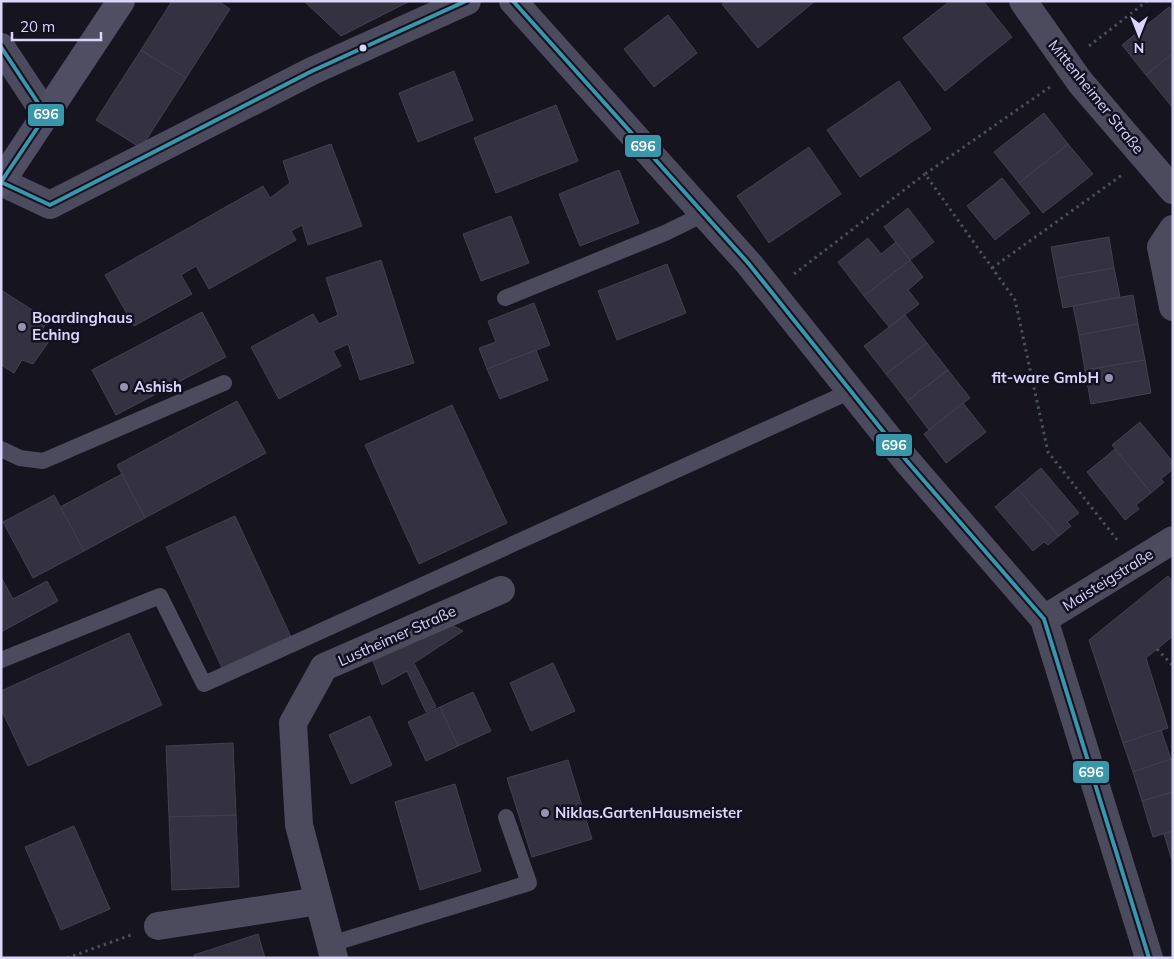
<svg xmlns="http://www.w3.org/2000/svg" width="1174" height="959" font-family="Mulish,sans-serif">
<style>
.building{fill:#343240;stroke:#434050}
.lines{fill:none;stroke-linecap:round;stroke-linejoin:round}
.path{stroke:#46505a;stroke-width:3;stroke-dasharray:2.5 4;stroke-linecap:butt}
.lane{stroke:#4c4a5d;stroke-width:16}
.street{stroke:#4c4a5d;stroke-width:28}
.secondary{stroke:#4f4e63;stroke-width:28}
.bus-1-casing{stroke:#131121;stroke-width:8}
.bus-1{stroke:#3a96a9;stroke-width:4}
.bus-dot{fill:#dad6fa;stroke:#131121;stroke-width:2}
.poi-dot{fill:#9592ad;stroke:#131121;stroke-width:2}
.labels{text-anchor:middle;stroke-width:5;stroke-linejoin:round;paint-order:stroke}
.street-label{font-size:15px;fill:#dad6fa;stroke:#131121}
.poi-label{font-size:15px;font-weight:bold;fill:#dad6fa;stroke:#131121;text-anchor:start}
.line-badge{stroke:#131121;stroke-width:2}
.badge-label{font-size:14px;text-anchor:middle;font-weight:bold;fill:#fff}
</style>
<rect width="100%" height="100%" fill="#16141e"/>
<g class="building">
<path d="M 172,1 L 218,1 L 230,9 L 186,78 L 141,50 Z"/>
<path d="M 304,1 L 410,1 L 341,36 Z"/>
<path d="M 725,1 L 815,1 L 758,48 L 722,4 Z"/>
<path d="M 950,1 L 983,1 L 1012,37 L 945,91 L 903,38 Z"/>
<path d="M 1169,7 L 1173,11 L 1173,53 L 1146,75 L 1122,45 Z"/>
<path d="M 668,15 L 697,53 L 654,87 L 624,49 Z"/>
<path d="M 141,50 L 186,78 L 141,148 L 96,120 Z"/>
<path d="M 1173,53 L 1173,108 L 1146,75 Z"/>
<path d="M 454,71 L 473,120 L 418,142 L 399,93 Z"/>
<path d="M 899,81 L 931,129 L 860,177 L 827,130 Z"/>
<path d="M 556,105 L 578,161 L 496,193 L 474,138 Z"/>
<path d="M 1044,113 L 1068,144 L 1019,183 L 994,152 Z"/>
<path d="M 331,144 L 362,226 L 308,245 L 302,225 L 291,231 L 296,240 L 209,289 L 196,266 L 181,275 L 192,294 L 134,326 L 105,275 L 263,186 L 270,198 L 290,183 L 283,161 Z"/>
<path d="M 1068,144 L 1093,174 L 1043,213 L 1019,183 Z"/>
<path d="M 809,147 L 841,194 L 769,243 L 737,196 Z"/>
<path d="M 619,170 L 639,223 L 580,246 L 559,194 Z"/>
<path d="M 1002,178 L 1030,213 L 995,240 L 967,206 Z"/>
<path d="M 908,208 L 934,242 L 910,260 L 884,227 Z"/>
<path d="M 511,216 L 529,263 L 481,281 L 463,234 Z"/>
<path d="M 1109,237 L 1114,268 L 1057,278 L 1051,247 Z"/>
<path d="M 868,238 L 881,254 L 896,242 L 910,260 L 864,296 L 838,262 Z"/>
<path d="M 381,260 L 414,363 L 360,380 L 348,344 L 333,351 L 341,366 L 279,399 L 251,347 L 313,314 L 319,324 L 338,315 L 326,278 Z"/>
<path d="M 910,260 L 923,277 L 908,290 L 919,304 L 889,327 L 864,296 Z"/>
<path d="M 667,264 L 686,313 L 617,340 L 598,291 Z"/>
<path d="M 1114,268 L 1120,297 L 1063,308 L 1057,278 Z"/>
<path d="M 1,290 L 48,320 L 39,335 L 50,340 L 33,364 L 22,360 L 14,373 L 1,365 Z"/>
<path d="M 1133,295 L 1138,324 L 1079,335 L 1073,306 Z"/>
<path d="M 534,303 L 550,345 L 487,369 L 479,348 L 496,342 L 488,321 Z"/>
<path d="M 202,312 L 226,357 L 116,415 L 92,370 Z"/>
<path d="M 905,315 L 927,343 L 886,374 L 864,346 Z"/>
<path d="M 1138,324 L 1145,360 L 1085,370 L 1079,335 Z"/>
<path d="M 927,343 L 948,370 L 907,401 L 886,374 Z"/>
<path d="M 536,350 L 548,380 L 500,399 L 487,369 Z"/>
<path d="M 1145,360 L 1151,393 L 1091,404 L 1085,370 Z"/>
<path d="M 948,370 L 970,398 L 929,430 L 907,401 Z"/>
<path d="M 237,401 L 266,453 L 145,518 L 117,465 Z"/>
<path d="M 963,403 L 986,432 L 946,463 L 924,434 Z"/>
<path d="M 452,405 L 507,523 L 419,564 L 365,445 Z"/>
<path d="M 1140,422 L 1173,462 L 1173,469 L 1161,479 L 1164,482 L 1151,493 L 1112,445 Z"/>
<path d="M 1115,449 L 1151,493 L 1136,505 L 1139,509 L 1125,520 L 1087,472 Z"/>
<path d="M 1041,468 L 1079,513 L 1067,522 L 1071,526 L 1059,536 L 1017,488 Z"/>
<path d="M 122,474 L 145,518 L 84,551 L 60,507 Z"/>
<path d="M 1017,488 L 1059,536 L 1048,545 L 1044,542 L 1033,551 L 995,507 Z"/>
<path d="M 54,495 L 84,551 L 33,578 L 3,522 Z"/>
<path d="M 235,516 L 292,639 L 223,670 L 166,547 Z"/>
<path d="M 1168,576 L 1173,582 L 1173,636 L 1146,658 L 1168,728 L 1123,743 L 1089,640 Z"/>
<path d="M 1,577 L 13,599 L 47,581 L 58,601 L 1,632 Z"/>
<path d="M 448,623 L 463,631 L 414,663 L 436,707 L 426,712 L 407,671 L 382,685 L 373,661 Z"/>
<path d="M 129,633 L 162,705 L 28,766 L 1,709 L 1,691 Z"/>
<path d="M 553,663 L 575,711 L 531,731 L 510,683 Z"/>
<path d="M 473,692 L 491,731 L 458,746 L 440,707 Z"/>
<path d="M 440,707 L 458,746 L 426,761 L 408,722 Z"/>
<path d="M 370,716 L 392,765 L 351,784 L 329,735 Z"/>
<path d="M 1161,730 L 1171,759 L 1133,772 L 1123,743 Z"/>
<path d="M 233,743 L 236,815 L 169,817 L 166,746 Z"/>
<path d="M 1171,759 L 1173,759 L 1173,792 L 1142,801 L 1133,772 Z"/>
<path d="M 568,760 L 592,839 L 532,857 L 507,778 Z"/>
<path d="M 455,784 L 481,871 L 420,890 L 395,802 Z"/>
<path d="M 1173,792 L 1173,831 L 1153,837 L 1142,801 Z"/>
<path d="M 236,815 L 239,887 L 172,890 L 169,817 Z"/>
<path d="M 74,826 L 110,909 L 61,930 L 25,847 Z"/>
<path d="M 1173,831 L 1173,864 L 1164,834 Z"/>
<path d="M 258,934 L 265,958 L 195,958 L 194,955 Z"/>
</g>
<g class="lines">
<g class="path">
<path d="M 1089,46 L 1147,1"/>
<path d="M 1050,87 L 925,174 L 1015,300 L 1048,452 L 1118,541"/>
<path d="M 992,268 L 1122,175"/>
<path d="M 794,274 L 925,174"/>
<path d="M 1157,649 L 1173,666"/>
<path d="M 67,958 L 131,935"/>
</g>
<g class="lane">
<path d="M 505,298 L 665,233 L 704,214"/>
<path d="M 1,449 L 20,458 L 43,461 L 224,383"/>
<path d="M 1,660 L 160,596 L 204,684 L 851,391"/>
<path d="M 331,944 L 529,883 L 506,817"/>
</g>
<g class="street">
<path d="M 513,1 L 749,264 L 906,460 L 1044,619 L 1149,958"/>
<path d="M 1023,1 L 1080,82 L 1173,190"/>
<path d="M 1,47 L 46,115"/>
<path d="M 1,182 L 50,205 L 312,71 L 467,1"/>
<path d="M 1173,229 L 1161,247 L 1173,307"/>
<path d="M 1044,619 L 1173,540"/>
<path d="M 158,926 L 319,901"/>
<path d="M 334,958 L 299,825 L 293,723 L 324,667 L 501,590"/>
</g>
<path class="secondary" d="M 1,182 L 121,1"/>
<g class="bus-1-casing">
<g id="bus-1">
<path d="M 513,1 L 749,264 L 906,460 L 1044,619 L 1149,958"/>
<path d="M 1,47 L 46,115 L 1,182"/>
<path d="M 1,182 L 50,205 L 312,71 L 466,1"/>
</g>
</g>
<use href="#bus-1" class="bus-1"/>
</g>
<circle class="bus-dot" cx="363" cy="48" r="4.5"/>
<g class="poi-dot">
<circle cx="22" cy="327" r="5"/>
<circle cx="1109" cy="378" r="5"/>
<circle cx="124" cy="387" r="5"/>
<circle cx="545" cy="813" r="5"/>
</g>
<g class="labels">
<g class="street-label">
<text transform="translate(1096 97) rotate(51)" y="5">Mittenheimer Straße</text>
<text transform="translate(1108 580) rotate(-32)" y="5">Maisteigstraße</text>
<text transform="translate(397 636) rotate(-24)" y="5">Lustheimer Straße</text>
</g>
<g class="poi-label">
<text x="32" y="323">Boardinghaus<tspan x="32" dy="17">Eching</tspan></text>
<text x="1099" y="383" text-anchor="end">fit-ware GmbH</text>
<text x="134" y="392">Ashish</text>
<text x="555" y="818">Niklas.GartenHausmeister</text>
</g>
</g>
<g class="line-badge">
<rect x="27" y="103" width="38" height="24" rx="5" fill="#3a96a9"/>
<rect x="624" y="134" width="38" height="24" rx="5" fill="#3a96a9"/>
<rect x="875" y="433" width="38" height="24" rx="5" fill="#3a96a9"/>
<rect x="1072" y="760" width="38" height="24" rx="5" fill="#3a96a9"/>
</g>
<g class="badge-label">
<text x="46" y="119">696</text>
<text x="643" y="151">696</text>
<text x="894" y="450">696</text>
<text x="1091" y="777">696</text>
</g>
<rect width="1174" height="959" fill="none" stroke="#dad6fa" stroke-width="5"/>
<g transform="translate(1139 35) rotate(180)" stroke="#131121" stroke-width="4" paint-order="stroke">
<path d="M0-4L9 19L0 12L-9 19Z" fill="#dad6fa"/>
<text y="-8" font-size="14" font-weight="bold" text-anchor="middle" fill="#dad6fa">N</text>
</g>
<path d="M12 32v8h89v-8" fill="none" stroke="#dad6fa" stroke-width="2.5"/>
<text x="20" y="32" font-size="15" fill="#dad6fa" stroke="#131121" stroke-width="4" paint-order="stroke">20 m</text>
</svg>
